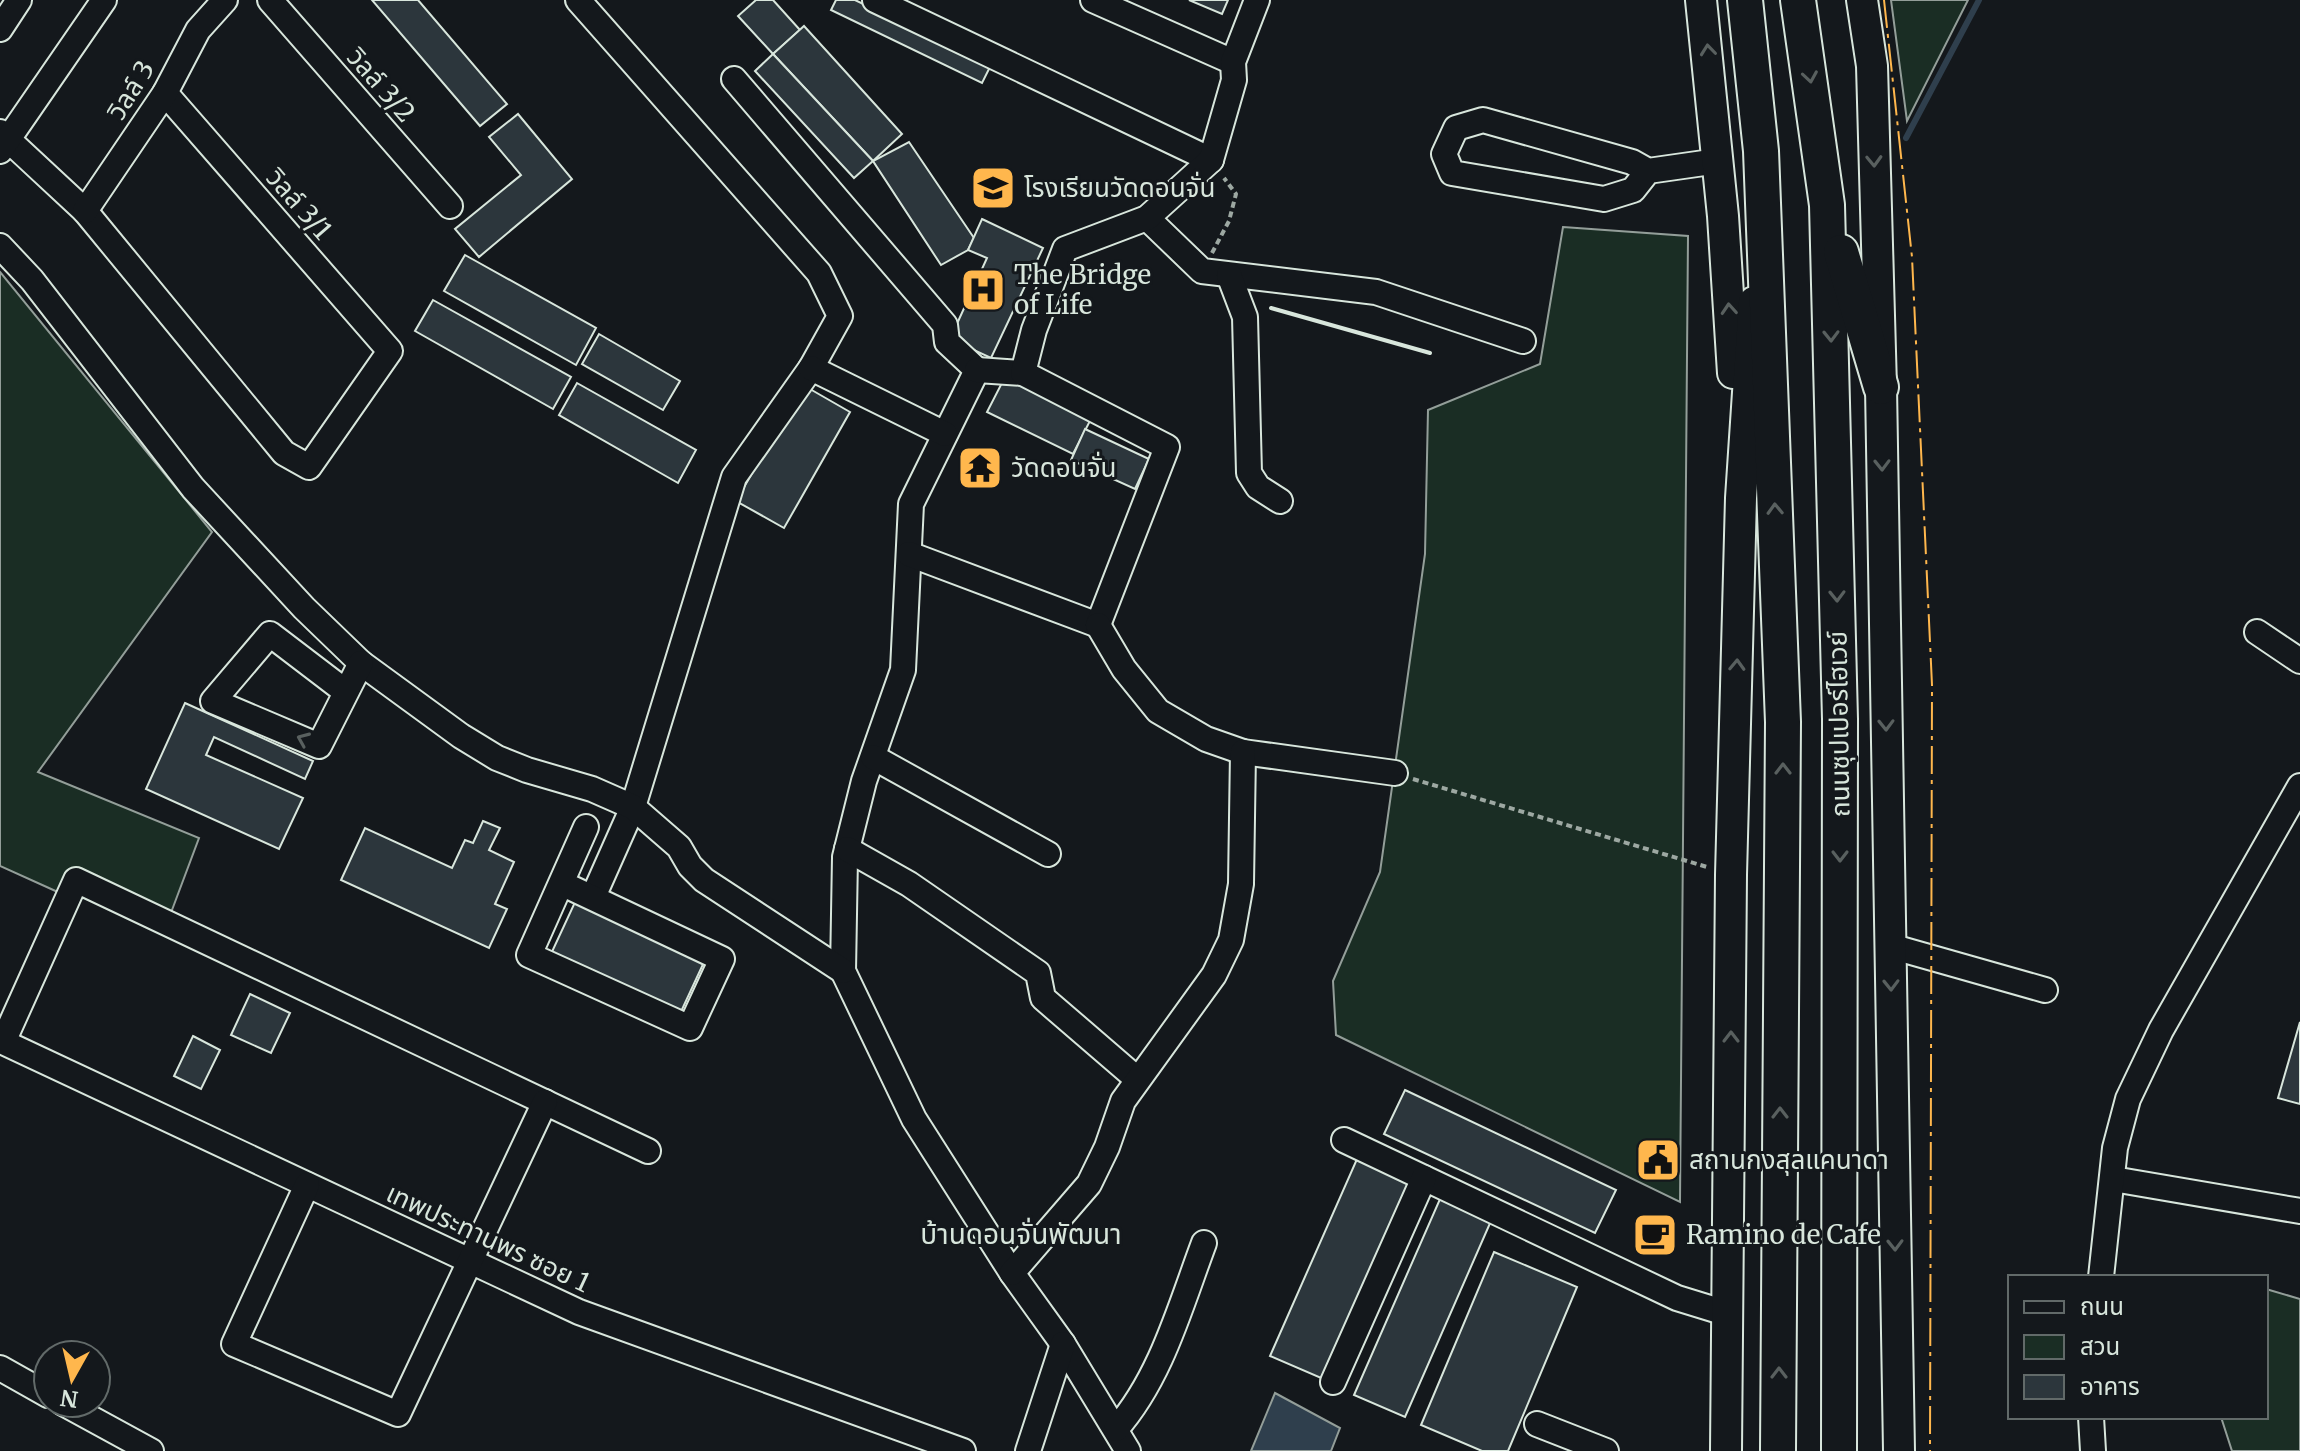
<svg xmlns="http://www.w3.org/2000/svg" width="2300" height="1451" font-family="Merriweather,'Noto Sans Thai',serif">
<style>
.green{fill:#1a2d24;stroke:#939e99;stroke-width:2}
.water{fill:#2f3f4d;stroke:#939e99;stroke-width:2}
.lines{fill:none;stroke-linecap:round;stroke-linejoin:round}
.stream{stroke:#2f3f4d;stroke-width:6}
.building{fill:#2c363c;stroke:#d8e6dc;stroke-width:2}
.minor-casing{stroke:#d8e6dc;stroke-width:28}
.major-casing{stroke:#d8e6dc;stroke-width:34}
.highway-casing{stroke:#d8e6dc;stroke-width:38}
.path{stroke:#9da8a2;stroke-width:4;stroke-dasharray:6 4;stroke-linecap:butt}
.minor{stroke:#14181c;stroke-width:24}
.major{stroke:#14181c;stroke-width:30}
.highway{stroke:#14181c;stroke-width:34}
.wall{stroke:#d8e6dc;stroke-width:4}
.power{stroke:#ffb74d;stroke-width:2;stroke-dasharray:28 6 4 6;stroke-linecap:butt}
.oneway{stroke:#59605f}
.labels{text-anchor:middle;stroke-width:6;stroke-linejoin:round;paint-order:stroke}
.street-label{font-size:26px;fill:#d8e6dc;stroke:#14181c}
.poi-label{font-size:26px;fill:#d8e6dc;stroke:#14181c;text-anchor:start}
.neighbourhood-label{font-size:28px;fill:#d8e6dc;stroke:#14181c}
</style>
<rect width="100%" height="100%" fill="#14181c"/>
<g class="green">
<path d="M 1891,0 L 1968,0 L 1907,121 Z"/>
<path d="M 1563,227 L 1688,236 L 1680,1202 L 1336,1035 L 1333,981 L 1380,872 L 1425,554 L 1428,410 L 1540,364 Z"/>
<path d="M 0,272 L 212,532 L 38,772 L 199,838 L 169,918 L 66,872 L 60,893 L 0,866 Z"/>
<path d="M 2266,1289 L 2300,1299 L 2300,1451 L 2232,1451 L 2221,1417 L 2266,1417 Z"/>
</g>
<path class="water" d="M 1275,1393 L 1340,1428 L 1331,1451 L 1251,1451 Z"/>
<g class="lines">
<path class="stream" d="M 1906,138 L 1979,0"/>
</g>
<g class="building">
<path d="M 372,0 L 418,0 L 507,104 L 480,126 Z"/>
<path d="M 756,0 L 773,0 L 800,30 L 773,54 L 738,16 Z"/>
<path d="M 836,0 L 855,0 L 991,65 L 982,83 L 831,10 Z"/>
<path d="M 1189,0 L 1228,0 L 1222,14 Z"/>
<path d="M 804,26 L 902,134 L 873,161 L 773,54 Z"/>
<path d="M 773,54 L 873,161 L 854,178 L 755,71 Z"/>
<path d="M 518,114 L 572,179 L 479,257 L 455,229 L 521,175 L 489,137 Z"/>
<path d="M 909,142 L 974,238 L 968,250 L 941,265 L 873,161 Z"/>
<path d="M 982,219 L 1043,248 L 991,358 L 950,339 L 987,258 L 968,250 Z"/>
<path d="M 465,255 L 596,328 L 576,365 L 444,291 Z"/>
<path d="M 433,300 L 571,377 L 553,409 L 415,331 Z"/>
<path d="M 599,334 L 680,381 L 663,410 L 582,364 Z"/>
<path d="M 1006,375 L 1092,417 L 1073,454 L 987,412 Z"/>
<path d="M 577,383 L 696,450 L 678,483 L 559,415 Z"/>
<path d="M 803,385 L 850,412 L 784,528 L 736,501 Z"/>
<path d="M 1085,429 L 1149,459 L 1135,489 L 1071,460 Z"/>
<path d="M 185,703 L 313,761 L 305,779 L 214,737 L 206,755 L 303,798 L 279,849 L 146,789 Z"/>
<path d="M 483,821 L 500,828 L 489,850 L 514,862 L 495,904 L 507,909 L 489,948 L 341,880 L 365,828 L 452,868 L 465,840 L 473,843 Z"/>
<path d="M 576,900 L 705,960 L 679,1016 L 550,956 Z"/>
<path d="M 250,994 L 290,1013 L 271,1053 L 231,1035 Z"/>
<path d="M 2300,1022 L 2300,1104 L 2278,1098 Z"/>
<path d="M 193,1036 L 220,1050 L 201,1089 L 174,1076 Z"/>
<path d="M 1405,1090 L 1616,1190 L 1595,1233 L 1384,1134 Z"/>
<path d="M 1357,1159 L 1415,1184 L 1328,1381 L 1270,1356 Z"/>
<path d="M 1440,1199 L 1491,1221 L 1405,1417 L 1354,1395 Z"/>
<path d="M 1494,1252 L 1577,1287 L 1508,1451 L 1482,1451 L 1421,1425 Z"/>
</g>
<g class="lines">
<g class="minor-casing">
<g id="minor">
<path d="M 270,0 L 450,206"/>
<path d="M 578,0 L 819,273 L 840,316 L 811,368 L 734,477 L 633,807 L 593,897"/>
<path d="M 875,0 L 1211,160"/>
<path d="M 1093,0 L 1233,62"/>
<path d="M 0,29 L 19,0"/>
<path d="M 734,79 L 945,325 L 947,342 L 977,370 L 911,504 L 903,670 L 864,781 L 845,857 L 843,971 L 914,1119 L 1012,1273 L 1063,1344 L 1128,1451"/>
<path d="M 0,132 L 85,211 L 284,453 L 309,467 L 390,351 L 165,93"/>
<path d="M 0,151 L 104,0"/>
<path d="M 1648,171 L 1632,162 L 1483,120 L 1456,128 L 1444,154 L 1452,173 L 1604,199 L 1633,190 L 1648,171 L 1718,161"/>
<path d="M 85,211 L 165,93 L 198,30 L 225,0"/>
<path d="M 1147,218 L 1202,271 L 1376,292 L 1523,341"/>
<path d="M 0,246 L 32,280 L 193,488 L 304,608 L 361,663 L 461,736 L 497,758 L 527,770 L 592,789 L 633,807 L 679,847 L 690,866 L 704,880 L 843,971"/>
<path d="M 1229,275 L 1245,317 L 1249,473 L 1258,487 L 1280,501"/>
<path d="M 811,368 L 945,434"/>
<path d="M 977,370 L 1023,373"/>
<path d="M 909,554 L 1098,625"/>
<path d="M 1098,625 L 1167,447 L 1023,373 L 1034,330 L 1065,249 L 1147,218 L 1211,160 L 1234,80 L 1233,62 L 1257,0"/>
<path d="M 1098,625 L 1124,669 L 1158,711 L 1206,739 L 1243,752 L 1395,773"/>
<path d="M 2257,632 L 2300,661"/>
<path d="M 346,692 L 270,634 L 213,701 L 319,746 L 361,663"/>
<path d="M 873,757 L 1048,854"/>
<path d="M 847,849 L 909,884 L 1038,973 L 1043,998 L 1137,1079"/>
<path d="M 561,883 L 722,959 L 690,1028 L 529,955 L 586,827"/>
<path d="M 1890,946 L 2045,990"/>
<path d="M 1344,1140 L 1677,1298 L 1729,1314"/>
<path d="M 648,1151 L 76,880 L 3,1042 L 579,1312 L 963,1451"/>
<path d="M 2113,1179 L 2300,1211"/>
<path d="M 307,1185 L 234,1344 L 398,1414 L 545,1102"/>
<path d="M 1012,1273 L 1089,1184 L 1107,1147 L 1123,1101 L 1214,975 L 1231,940 L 1241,884 L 1243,752"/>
<path d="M 2101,1277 L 2115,1148 L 2128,1099 L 2161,1030 L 2300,786"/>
<path d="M 0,1368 L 48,1395"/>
<path d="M 1333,1382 L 1424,1178"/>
<path d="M 63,1403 L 151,1451"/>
<path d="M 2091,1417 L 2093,1451"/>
<path d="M 1537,1424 L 1606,1451"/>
<path d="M 1116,1429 C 1161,1378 1180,1307 1204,1243"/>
<path d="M 1028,1451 L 1063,1344"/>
</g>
</g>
<g class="major-casing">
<g id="major">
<path d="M 1701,0 L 1723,216 L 1733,373"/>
<path d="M 1862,0 L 1872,66 L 1881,387 L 1899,1451"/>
<path d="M 1726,1451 L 1731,875 L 1741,498 L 1754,302"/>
</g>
</g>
<g class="highway-casing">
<g id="highway">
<path d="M 1745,0 L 1761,151 L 1783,722 L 1778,1451"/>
<path d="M 1798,0 L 1827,205 L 1840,719 L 1839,1451"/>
<path d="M 1841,252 L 1881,387"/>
</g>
</g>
<g class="path">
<path d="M 1212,253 L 1229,221 L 1236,194 L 1224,178"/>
<path d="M 1413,779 L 1707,867"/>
</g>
<use href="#minor" class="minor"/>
<use href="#major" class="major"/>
<use href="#highway" class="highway"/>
<path class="wall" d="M 1271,308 L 1430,353"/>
<path class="power" d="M 1884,0 L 1912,257 L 1932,685 L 1930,1451"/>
</g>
<defs><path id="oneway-chevron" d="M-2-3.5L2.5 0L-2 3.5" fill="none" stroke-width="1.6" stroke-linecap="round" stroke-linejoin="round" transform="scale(2)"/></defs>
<g class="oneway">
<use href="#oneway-chevron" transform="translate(1708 50) rotate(-96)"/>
<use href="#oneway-chevron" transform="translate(1810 77) rotate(81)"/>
<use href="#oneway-chevron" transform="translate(1874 161) rotate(88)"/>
<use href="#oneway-chevron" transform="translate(1729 309) rotate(-94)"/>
<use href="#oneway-chevron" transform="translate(1831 336) rotate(89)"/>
<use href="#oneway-chevron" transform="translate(1882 465) rotate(89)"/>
<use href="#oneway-chevron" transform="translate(1775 509) rotate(-92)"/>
<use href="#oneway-chevron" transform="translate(1837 596) rotate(89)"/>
<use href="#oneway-chevron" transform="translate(1737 665) rotate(-88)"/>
<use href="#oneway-chevron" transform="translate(1886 725) rotate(89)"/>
<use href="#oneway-chevron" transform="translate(303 739) rotate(-157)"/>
<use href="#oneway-chevron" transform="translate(1783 769) rotate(-90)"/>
<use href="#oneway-chevron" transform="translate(1840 856) rotate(90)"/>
<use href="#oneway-chevron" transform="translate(1891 985) rotate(89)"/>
<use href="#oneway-chevron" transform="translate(1731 1037) rotate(-90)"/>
<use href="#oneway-chevron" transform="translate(1780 1113) rotate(-90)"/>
<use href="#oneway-chevron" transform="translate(1895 1245) rotate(89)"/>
<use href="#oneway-chevron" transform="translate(1779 1373) rotate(-90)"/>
</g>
<defs>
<g id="school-square" transform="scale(2.3)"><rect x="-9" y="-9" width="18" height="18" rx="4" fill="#ffb74d" stroke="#14181c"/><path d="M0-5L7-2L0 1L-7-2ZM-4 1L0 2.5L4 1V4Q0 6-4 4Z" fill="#111"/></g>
<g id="hospital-square" transform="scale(2.3)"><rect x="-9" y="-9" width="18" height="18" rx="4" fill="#ffb74d" stroke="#14181c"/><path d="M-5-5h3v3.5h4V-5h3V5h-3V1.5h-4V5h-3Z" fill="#111"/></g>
<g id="temple-square" transform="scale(2.3)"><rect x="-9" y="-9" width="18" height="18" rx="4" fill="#ffb74d" stroke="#14181c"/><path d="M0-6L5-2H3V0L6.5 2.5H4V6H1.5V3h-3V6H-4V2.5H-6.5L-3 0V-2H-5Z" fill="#111"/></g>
<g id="civic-square" transform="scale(2.3)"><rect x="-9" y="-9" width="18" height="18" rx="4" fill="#ffb74d" stroke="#14181c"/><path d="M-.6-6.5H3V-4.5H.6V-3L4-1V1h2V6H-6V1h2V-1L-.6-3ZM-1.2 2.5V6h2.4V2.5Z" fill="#111"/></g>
<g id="cafe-square" transform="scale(2.3)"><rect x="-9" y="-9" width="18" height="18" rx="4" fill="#ffb74d" stroke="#14181c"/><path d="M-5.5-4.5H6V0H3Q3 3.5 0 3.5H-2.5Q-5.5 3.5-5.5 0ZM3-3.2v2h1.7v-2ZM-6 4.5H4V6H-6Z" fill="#111"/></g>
</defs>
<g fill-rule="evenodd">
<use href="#school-square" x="993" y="188"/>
<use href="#hospital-square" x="983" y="290"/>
<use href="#temple-square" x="980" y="468"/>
<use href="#civic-square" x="1658" y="1160"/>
<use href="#cafe-square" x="1655" y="1235"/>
</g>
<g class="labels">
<g class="street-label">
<text transform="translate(381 85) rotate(49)" y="9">วิลล์ 3/2</text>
<text transform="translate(131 90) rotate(-58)" y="9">วิลล์ 3</text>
<text transform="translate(299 204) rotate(49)" y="9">วิลล์ 3/1</text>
<text transform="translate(1839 724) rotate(-91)" y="9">ถนนซุปเปอร์ไฮเวย์</text>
<text transform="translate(488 1238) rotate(25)" y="9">เทพประทานพร ซอย 1</text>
</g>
<g class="poi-label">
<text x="1024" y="197">โรงเรียนวัดดอนจั่น</text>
<text x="1014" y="284">The Bridge<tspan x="1014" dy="30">of Life</tspan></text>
<text x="1011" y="477">วัดดอนจั่น</text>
<text x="1689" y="1169">สถานกงสุลแคนาดา</text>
<text x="1686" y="1244">Ramino de Cafe</text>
</g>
<g class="neighbourhood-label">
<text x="1021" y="1244">บ้านดอนจั่นพัฒนา</text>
</g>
</g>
<rect x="2008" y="1275" width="260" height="144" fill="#14181c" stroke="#626a69" stroke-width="2"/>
<rect x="2024" y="1301" width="40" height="12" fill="#14181c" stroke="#626a69" stroke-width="2"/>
<text x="2080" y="1315" font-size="24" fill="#d8e6dc">ถนน</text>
<rect x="2024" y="1335" width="40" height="24" fill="#1a2d24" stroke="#626a69" stroke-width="2"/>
<text x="2080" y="1355" font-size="24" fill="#d8e6dc">สวน</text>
<rect x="2024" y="1375" width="40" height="24" fill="#2c363c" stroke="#626a69" stroke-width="2"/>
<text x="2080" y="1395" font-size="24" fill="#d8e6dc">อาคาร</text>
<g transform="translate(72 1379) rotate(188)"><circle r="38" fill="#14181c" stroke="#626a69" stroke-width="2"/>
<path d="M0-6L14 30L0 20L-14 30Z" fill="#ffb74d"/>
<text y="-12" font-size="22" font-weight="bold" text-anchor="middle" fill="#d8e6dc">N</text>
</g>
</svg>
